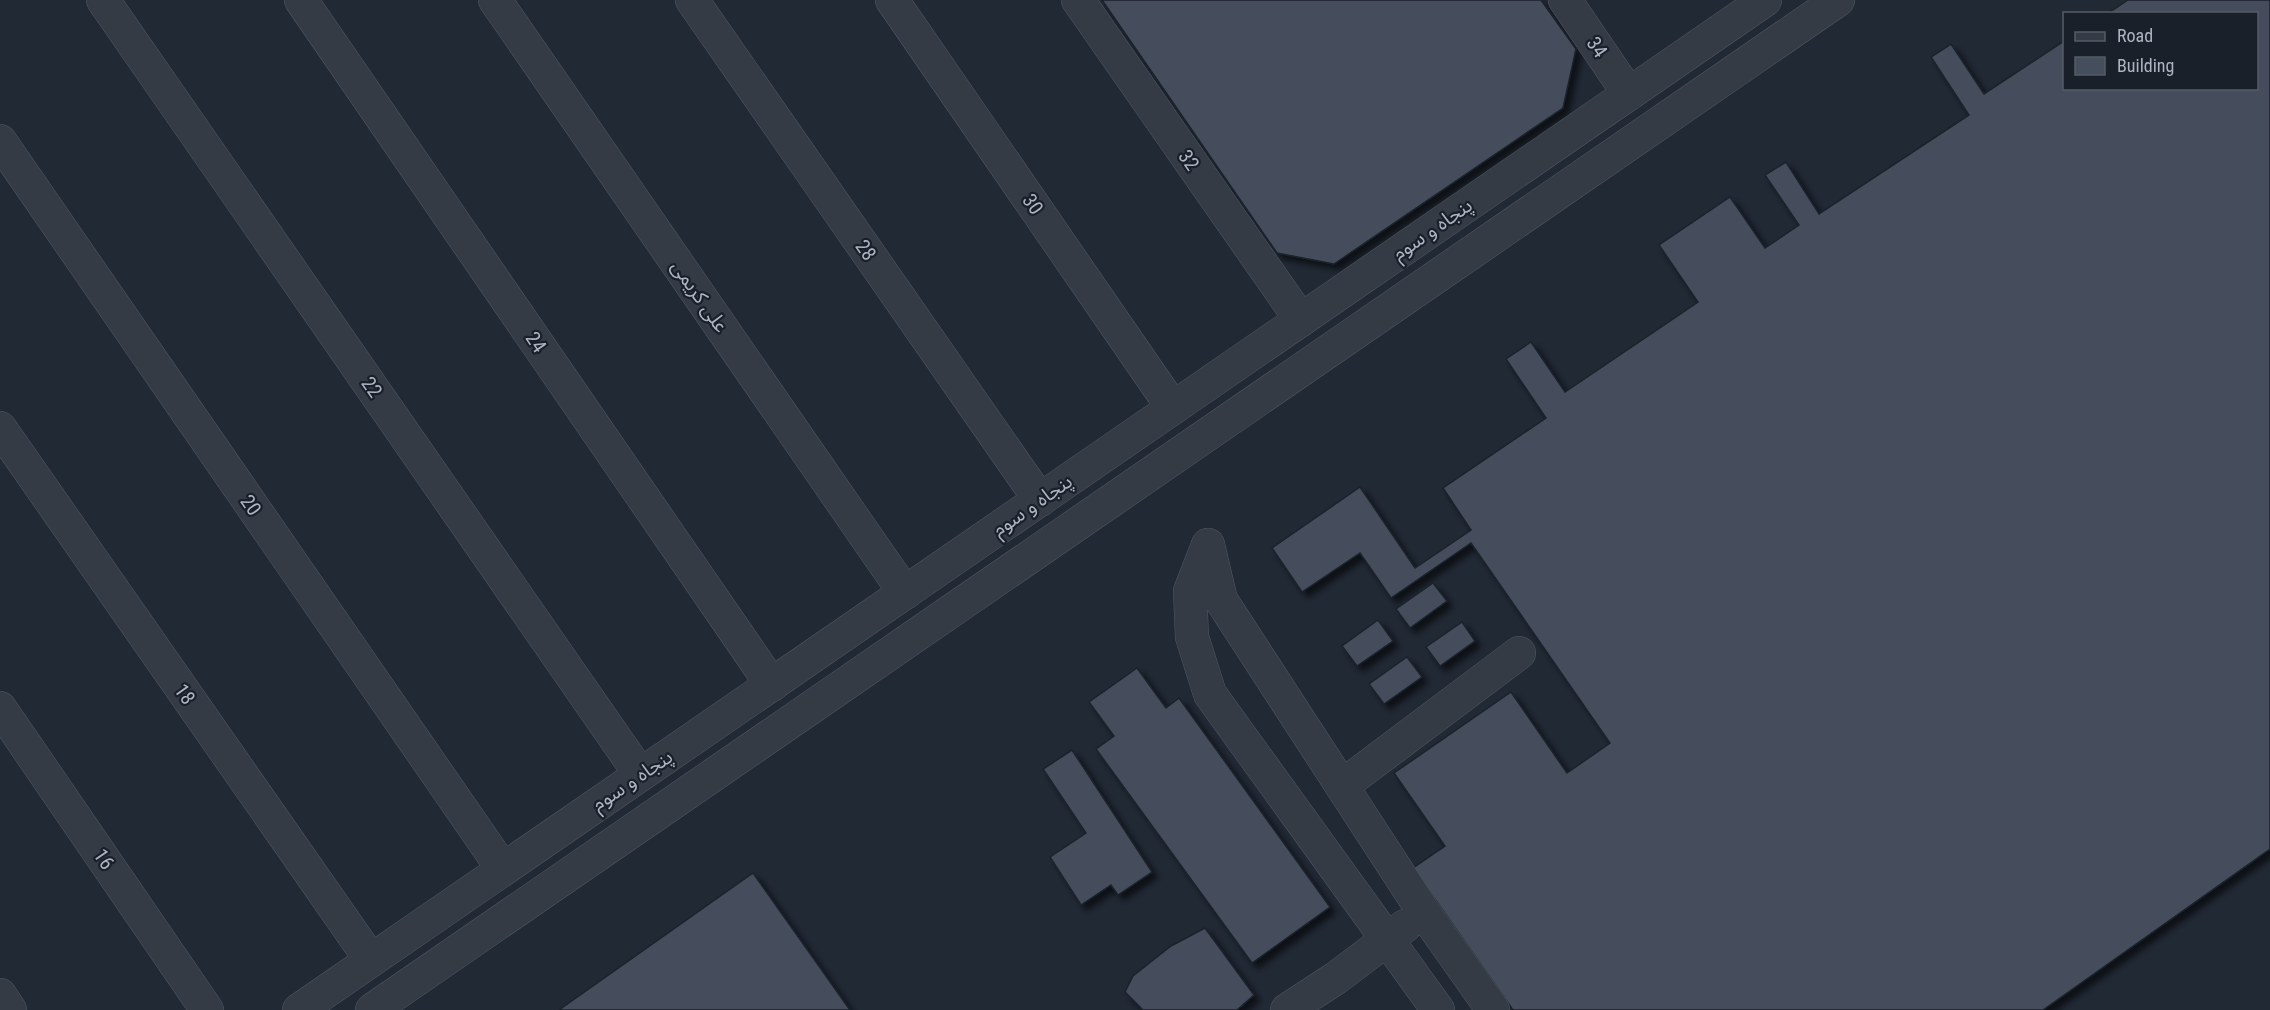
<svg xmlns="http://www.w3.org/2000/svg" width="2270" height="1010" font-family="'Roboto Condensed','Noto Sans Arabic',sans-serif">
<style>
.building{fill:#444e5c;stroke:#1b222c;stroke-width:1.5;filter:url(#shadow)}
.lines{fill:none;stroke-linecap:round;stroke-linejoin:round}
.minor-casing{stroke:#515863;stroke-width:34}
.minor{stroke:#343b45;stroke-width:33}
.labels{text-anchor:middle;stroke-width:4.5;stroke-linejoin:round;paint-order:stroke}
.street-label{font-size:20px;fill:#aeb5c2;stroke:#19202a}
</style>
<defs>
<filter id="shadow"><feDropShadow dx="5.5" dy="5.5" stdDeviation="3" flood-color="#0009"/></filter>
</defs>
<rect width="100%" height="100%" fill="#212935"/>
<g class="building">
<path d="M 1102,0 L 1541,0 L 1576,49 L 1563,108 L 1334,264 L 1277,253 Z"/>
<path d="M 2128,0 L 2270,0 L 2270,849 L 2043,1010 L 1513,1010 L 1413,868 L 1445,846 L 1394,773 L 1511,692 L 1567,773 L 1610,743 L 1471,543 L 1391,598 L 1360,553 L 1302,592 L 1272,548 L 1360,487 L 1415,568 L 1471,530 L 1443,488 L 1546,418 L 1506,359 L 1531,342 L 1565,392 L 1698,302 L 1659,245 L 1730,197 L 1765,248 L 1799,225 L 1765,175 L 1786,162 L 1819,214 L 1969,115 L 1931,57 L 1951,44 L 1984,94 L 2064,41 L 2064,88 L 2256,88 L 2256,14 L 2107,14 Z"/>
<path d="M 1433,583 L 1447,601 L 1410,628 L 1396,609 Z"/>
<path d="M 1378,620 L 1393,641 L 1357,666 L 1342,646 Z"/>
<path d="M 1462,622 L 1475,641 L 1440,666 L 1426,647 Z"/>
<path d="M 1407,657 L 1422,677 L 1384,704 L 1369,684 Z"/>
<path d="M 1137,668 L 1166,708 L 1179,698 L 1330,907 L 1252,963 L 1096,749 L 1114,736 L 1089,702 Z"/>
<path d="M 1072,750 L 1152,872 L 1118,895 L 1111,885 L 1081,905 L 1050,857 L 1086,833 L 1043,769 Z"/>
<path d="M 753,873 L 850,1010 L 559,1010 Z"/>
<path d="M 1205,928 L 1254,995 L 1237,1010 L 1143,1010 L 1125,992 L 1133,976 L 1171,946 Z"/>
</g>
<g class="lines">
<g class="minor-casing">
<g id="minor">
<path d="M 103,0 L 640,774"/>
<path d="M 301,0 L 772,685"/>
<path d="M 495,0 L 905,593"/>
<path d="M 692,0 L 1040,500"/>
<path d="M 892,0 L 1173,408"/>
<path d="M 1078,0 L 1301,320"/>
<path d="M 1565,0 L 1629,94"/>
<path d="M 0,141 L 503,869"/>
<path d="M 0,428 L 371,960"/>
<path d="M 1208,545 L 1221,600 L 1423,911 L 1493,1010"/>
<path d="M 1208,545 L 1190,591 L 1192,637 L 1210,694 L 1438,1010"/>
<path d="M 0,708 L 207,1010"/>
<path d="M 1342,786 L 1519,653"/>
<path d="M 0,995 L 10,1010"/>
<path d="M 299,1010 L 1765,0"/>
<path d="M 372,1010 L 1838,0"/>
<path d="M 1287,1010 L 1336,978 L 1405,926"/>
</g>
</g>
<use href="#minor" class="minor"/>
</g>
<g class="labels">
<g class="street-label">
<text transform="translate(1597 47) rotate(56)" y="7">34</text>
<text transform="translate(1189 160) rotate(55)" y="7">32</text>
<text transform="translate(1033 204) rotate(55)" y="7">30</text>
<text transform="translate(1432 229) rotate(-35)" y="7">پنجاه و سوم</text>
<text transform="translate(866 250) rotate(55)" y="7">28</text>
<text transform="translate(700 296) rotate(55)" y="7">علی کریمی</text>
<text transform="translate(536 342) rotate(56)" y="7">24</text>
<text transform="translate(372 387) rotate(55)" y="7">22</text>
<text transform="translate(251 505) rotate(55)" y="7">20</text>
<text transform="translate(1032 505) rotate(-35)" y="7">پنجاه و سوم</text>
<text transform="translate(185 694) rotate(55)" y="7">18</text>
<text transform="translate(632 780) rotate(-34)" y="7">پنجاه و سوم</text>
<text transform="translate(104 859) rotate(56)" y="7">16</text>
</g>
</g>
<rect x="2063" y="12" width="195" height="78" fill="#19202a" stroke="#555c67" stroke-width="1.5"/>
<rect x="2075" y="32" width="30" height="9" fill="#343b45" stroke="#555c67" stroke-width="1.5"/>
<text x="2117" y="42" font-size="18" fill="#aeb5c2">Road</text>
<rect x="2075" y="57" width="30" height="18" fill="#444e5c" stroke="#555c67" stroke-width="1.5"/>
<text x="2117" y="72" font-size="18" fill="#aeb5c2">Building</text>
</svg>
